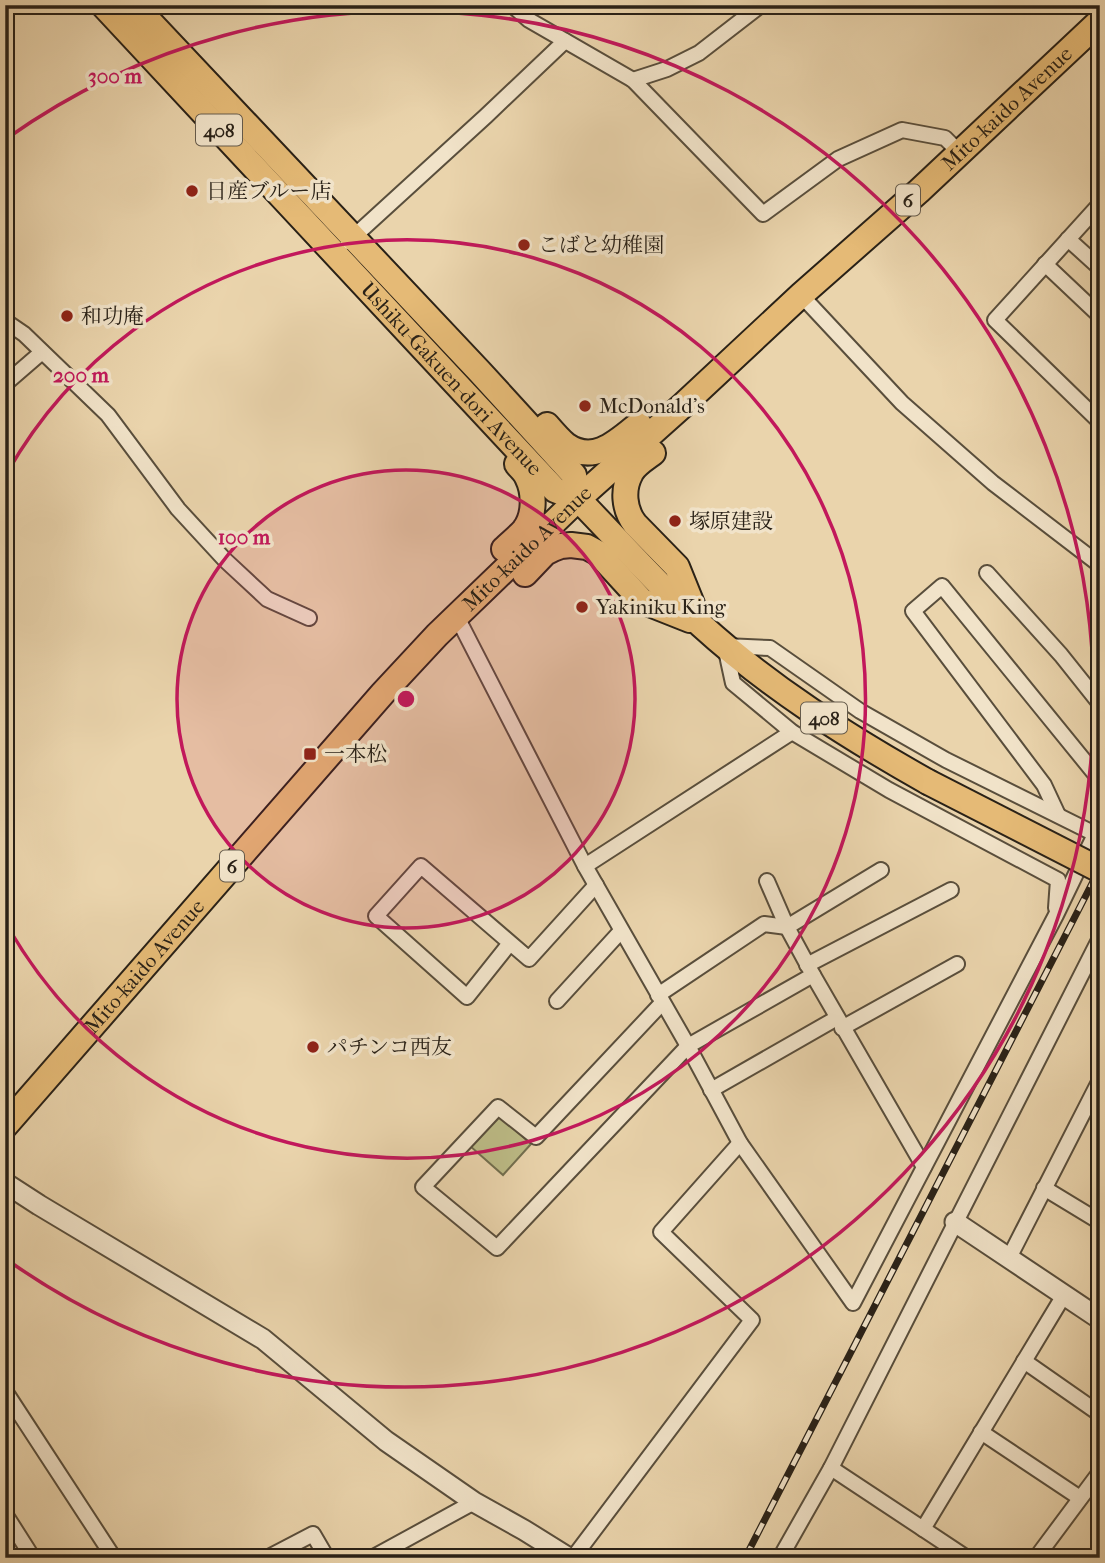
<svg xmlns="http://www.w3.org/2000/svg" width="1105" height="1563" font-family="'IM FELL French Canon','Noto Serif JP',serif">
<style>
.green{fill:#bcbb86;stroke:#726e4e;stroke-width:2}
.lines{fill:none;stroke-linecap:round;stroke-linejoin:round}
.minor-casing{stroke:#594e3c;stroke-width:18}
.tertiary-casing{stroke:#594e3c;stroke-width:23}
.trunk-casing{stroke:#292117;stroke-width:28}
.minor{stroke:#f1e3c9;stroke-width:14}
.tertiary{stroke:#f1e3c9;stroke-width:19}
.trunk{stroke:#e5ba76;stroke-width:24}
.rail-casing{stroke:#292117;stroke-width:7}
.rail{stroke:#f1e3c9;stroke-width:4.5;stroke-dasharray:13;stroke-linecap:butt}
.trunk-bridge-casing{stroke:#292117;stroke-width:28;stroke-linecap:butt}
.trunk-bridge{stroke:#e5ba76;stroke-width:24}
.ring{fill:none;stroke:#c2185b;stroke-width:3.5}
.poi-dot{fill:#8f2418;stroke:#f1e3c9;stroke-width:2.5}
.labels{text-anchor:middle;stroke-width:7;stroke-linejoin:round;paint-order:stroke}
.shield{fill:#f1e3c9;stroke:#655b4c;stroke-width:2}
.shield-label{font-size:19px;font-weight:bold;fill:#292117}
.street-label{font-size:21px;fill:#292117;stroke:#f1e3c9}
.poi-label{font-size:21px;fill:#292117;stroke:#f1e3c9;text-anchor:start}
.centre{fill:#c2185b;stroke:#f1e3c9;stroke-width:3.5}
.ring-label{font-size:21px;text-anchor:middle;font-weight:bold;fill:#c2185b;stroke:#f1e3c9;stroke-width:7;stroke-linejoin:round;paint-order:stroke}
</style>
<rect width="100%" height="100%" fill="#ead4ac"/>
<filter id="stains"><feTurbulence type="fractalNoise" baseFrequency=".00286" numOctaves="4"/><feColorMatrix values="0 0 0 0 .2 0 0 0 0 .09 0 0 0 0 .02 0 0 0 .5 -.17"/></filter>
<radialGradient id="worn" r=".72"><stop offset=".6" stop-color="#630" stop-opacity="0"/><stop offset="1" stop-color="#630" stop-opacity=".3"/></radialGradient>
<path class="green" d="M 498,1115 L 531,1144 L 503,1175 L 470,1146 Z"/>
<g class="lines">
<g class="minor-casing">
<g id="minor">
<path d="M 512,5 L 529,20 L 633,80 L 763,214 L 838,159 L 902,130 L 945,138 L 960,153"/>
<path d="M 633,80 L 667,69 L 699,53 L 761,5"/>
<path d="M 1100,204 L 995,320 L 1100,422"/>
<path d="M 1068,239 L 1100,268"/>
<path d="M 348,242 L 486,116 L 565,41"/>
<path d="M 1045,264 L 1100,316"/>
<path d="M 801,295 L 902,403 L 993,483 L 1100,565"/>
<path d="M 5,321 L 24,334 L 108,415 L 178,509 L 225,560 L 267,599 L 309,618"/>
<path d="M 5,384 L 42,352"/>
<path d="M 987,573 L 1061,655 L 1100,704"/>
<path d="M 457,617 L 585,866 L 688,1046 L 740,1143 L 853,1303 L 1056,915 L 1100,824"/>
<path d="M 1058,815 L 1044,785 L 913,611 L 942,586 L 1100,780"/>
<path d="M 585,866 L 792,732"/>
<path d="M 1056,908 L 1058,880 L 889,790 L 792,732 L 733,683 L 725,646 L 770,648 L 860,711 L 946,760 L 1095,834"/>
<path d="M 510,943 L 467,997 L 376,916 L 421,866 L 529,959 L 596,885"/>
<path d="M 807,965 L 951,890"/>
<path d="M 813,975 L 924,1167"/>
<path d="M 658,995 L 764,924 L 787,927 L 881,870"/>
<path d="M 557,1001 L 621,931"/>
<path d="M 662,1003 L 536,1137 L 498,1107 L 423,1187 L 497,1248 L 688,1046 L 813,975 L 787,927 L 767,881"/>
<path d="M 842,1028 L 957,964"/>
<path d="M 711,1090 L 837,1018"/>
<path d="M 1044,1188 L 1100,1222"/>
<path d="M 1009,1258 L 1100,1080"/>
<path d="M 1024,1361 L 1100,1414"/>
<path d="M 5,1391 L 114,1558"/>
<path d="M 981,1432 L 1080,1498"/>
<path d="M 831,1468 L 967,1558"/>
<path d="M 5,1514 L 33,1558"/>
<path d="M 923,1529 L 1064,1295"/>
<path d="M 267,1558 L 313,1534 L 327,1558"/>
<path d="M 372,1558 L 474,1502"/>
<path d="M 573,1558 L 752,1320 L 661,1232 L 740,1143"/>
<path d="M 780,1558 L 831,1468 L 1100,938"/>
<path d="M 1036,1558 L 1100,1472"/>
</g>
</g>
<g class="tertiary-casing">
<g id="tertiary">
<path d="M 5,1183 L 39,1205 L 263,1339 L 386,1441 L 474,1502 L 524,1530 L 569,1558"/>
<path d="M 955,1222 L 1100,1319"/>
</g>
</g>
<g class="trunk-casing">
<g id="trunk">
<path id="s1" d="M 103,5 L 555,490 L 578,499 C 619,541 658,585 701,625 C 769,687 848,737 928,782"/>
<path d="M 134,5 L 480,372 L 574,475 L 578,499"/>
<path d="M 547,425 C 553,432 559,439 566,445 C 594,465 618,441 639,424"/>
<path d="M 653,453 C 645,459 635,465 631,473 C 622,489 624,510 635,524 L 677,567 L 696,614"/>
<path d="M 504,549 C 510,543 518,537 524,530 C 535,516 535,493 527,477 C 525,472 520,468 517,464"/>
<path d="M 525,574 L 545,553 L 553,549 L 561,546 L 571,545 L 587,547 L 598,553 L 642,601 L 690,620"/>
<path id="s2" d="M 5,1126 L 383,693 L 437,635 L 578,499 L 681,407 L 801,295 L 919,191 L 1100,21"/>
</g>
</g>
<use href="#minor" class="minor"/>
<use href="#tertiary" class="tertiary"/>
<use href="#trunk" class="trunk"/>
<g class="rail-casing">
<path id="rail" d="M 745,1558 L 1100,868"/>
</g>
<use href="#rail" class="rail"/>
<g class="trunk-bridge-casing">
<path id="trunk-bridge" d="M 928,782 L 1100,870"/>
</g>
<use href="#trunk-bridge" class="trunk-bridge"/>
</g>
<circle cx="406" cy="699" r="229" fill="#c2185b" fill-opacity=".12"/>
<g class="ring">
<circle cx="406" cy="699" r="229"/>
<path d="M7 473A459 459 0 1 1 7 925"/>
<path d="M6 139A688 688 0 1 1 6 1259"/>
</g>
<g class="poi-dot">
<circle cx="192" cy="191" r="7"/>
<circle cx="524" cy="245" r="7"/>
<circle cx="67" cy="316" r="7"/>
<circle cx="585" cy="406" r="7"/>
<circle cx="675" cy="521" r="7"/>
<circle cx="582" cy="607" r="7"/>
<rect x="303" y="747" width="14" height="14" rx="3.5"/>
<circle cx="313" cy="1047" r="7"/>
</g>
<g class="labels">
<g class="shield">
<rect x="196" y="114.5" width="46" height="31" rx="5"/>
<rect x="896" y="184.5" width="24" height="31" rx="5"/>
<rect x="801" y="702.5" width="46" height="31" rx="5"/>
<rect x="220" y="850.5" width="24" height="31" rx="5"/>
</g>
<g class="shield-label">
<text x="219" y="137">408</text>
<text x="908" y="207">6</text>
<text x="824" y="725">408</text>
<text x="232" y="873">6</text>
</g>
<g class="street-label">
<text dy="7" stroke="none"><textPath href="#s2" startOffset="1430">Mito-kaido Avenue</textPath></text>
<text dy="7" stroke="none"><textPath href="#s1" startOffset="511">Ushiku-Gakuen-dori Avenue</textPath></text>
<text dy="7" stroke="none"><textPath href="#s2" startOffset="779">Mito-kaido Avenue</textPath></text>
<text dy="7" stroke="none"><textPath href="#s2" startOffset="212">Mito-kaido Avenue</textPath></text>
</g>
<g class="poi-label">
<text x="206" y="198">日産ブルー店</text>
<text x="538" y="252">こばと幼稚園</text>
<text x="81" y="323">和功庵</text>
<text x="599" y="413">McDonald's</text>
<text x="689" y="528">塚原建設</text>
<text x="596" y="614">Yakiniku King</text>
<text x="324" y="761">一本松</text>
<text x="327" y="1054">パチンコ西友</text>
</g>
</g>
<circle cx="406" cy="699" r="10" class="centre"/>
<g class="ring-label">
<text x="115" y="83">300 m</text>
<text x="81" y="382">200 m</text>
<text x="244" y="544">100 m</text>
</g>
<rect width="1105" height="1563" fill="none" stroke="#ead4ac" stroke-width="28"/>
<rect x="7" y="7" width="1091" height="1549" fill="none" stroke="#292117" stroke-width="3.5"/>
<rect x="14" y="14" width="1077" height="1535" fill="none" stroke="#292117" stroke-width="2"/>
<rect width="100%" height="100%" filter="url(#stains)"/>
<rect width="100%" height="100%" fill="url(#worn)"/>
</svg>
